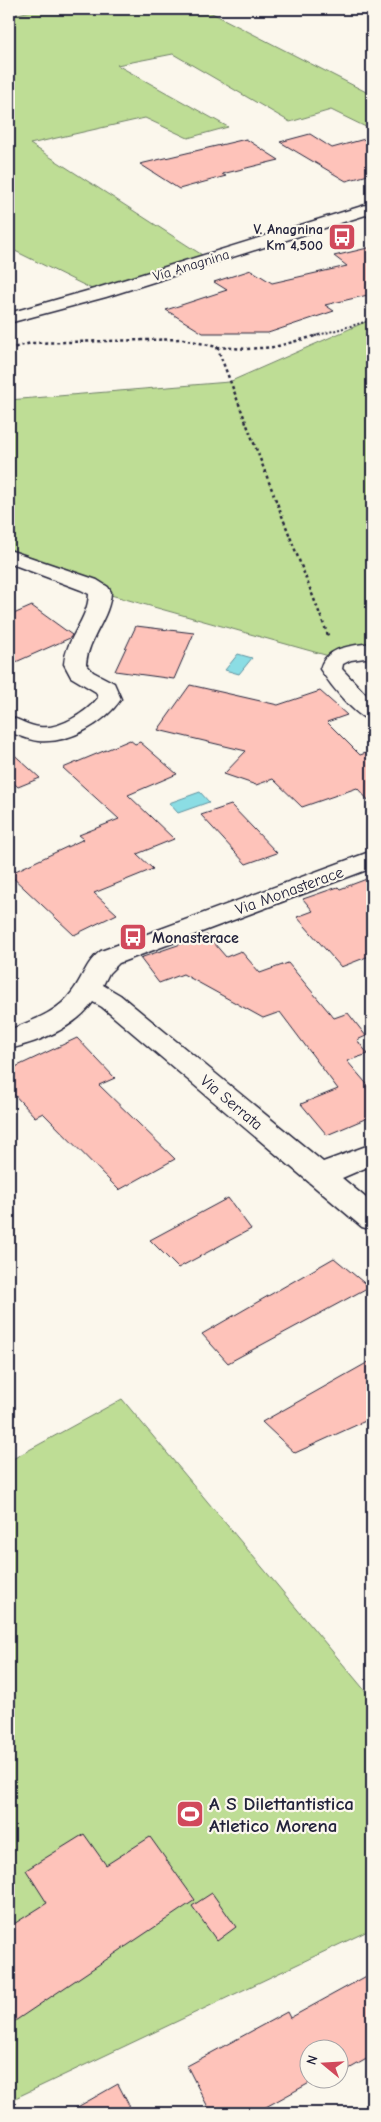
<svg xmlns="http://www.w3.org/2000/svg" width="381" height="2122" font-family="'Comic Neue',sans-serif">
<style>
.green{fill:#bedd95;stroke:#708068}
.water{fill:#8bdde4;stroke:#6192a0}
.building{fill:#fec3ba;stroke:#22223b}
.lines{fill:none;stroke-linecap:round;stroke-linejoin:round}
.minor-casing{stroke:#22223b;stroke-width:3}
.major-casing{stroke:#22223b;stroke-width:3}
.path-far1{stroke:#22223b;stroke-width:2;stroke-dasharray:2 2;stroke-linecap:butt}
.path{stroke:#22223b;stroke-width:2.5;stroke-dasharray:3 3;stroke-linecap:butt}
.minor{fill:#fbf7ec;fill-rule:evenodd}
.major{fill:#fbf7ec;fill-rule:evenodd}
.labels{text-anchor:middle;stroke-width:4.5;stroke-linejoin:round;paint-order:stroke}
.far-poi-label{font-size:14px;font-weight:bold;fill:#22223b;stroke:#fbf7ec;text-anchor:end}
.far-street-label{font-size:14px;fill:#22223b;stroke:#fbf7ec}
.street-label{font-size:16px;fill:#22223b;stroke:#fbf7ec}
.poi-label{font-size:16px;font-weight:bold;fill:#22223b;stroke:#fbf7ec;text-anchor:start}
.near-poi-label{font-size:19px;font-weight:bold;fill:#22223b;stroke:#fbf7ec;text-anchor:start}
</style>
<rect width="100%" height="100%" fill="#fbf7ec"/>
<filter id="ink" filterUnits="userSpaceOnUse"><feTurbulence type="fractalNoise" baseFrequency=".02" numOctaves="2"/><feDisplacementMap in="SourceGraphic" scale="10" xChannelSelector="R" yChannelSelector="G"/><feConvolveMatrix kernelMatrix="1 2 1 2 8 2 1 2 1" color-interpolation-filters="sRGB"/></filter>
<g filter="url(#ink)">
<g class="green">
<path d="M 28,9 L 204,9 L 372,95 L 372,130 L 331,110 L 290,122 L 173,54 L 117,65 L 228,127 L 188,138 L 145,118 L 30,144 L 210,260 L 100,293 L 9,248 L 9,16 L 31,11 Z"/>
<path d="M 372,319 L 372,650 L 360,651 L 336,658 L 100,592 L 9,558 L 9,400 L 229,382 Z"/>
<path d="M 122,1399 L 372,1699 L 372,1929 L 9,2101 L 9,1461 Z"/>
</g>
<g class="water">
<path d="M 238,654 L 252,658 L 239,674 L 225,670 Z"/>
<path d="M 200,792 L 209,802 L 178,813 L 169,803 Z"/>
</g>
<g class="building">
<path d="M 310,134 L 332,148 L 372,137 L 372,174 L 346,181 L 280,142 Z"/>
<path d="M 246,139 L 279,160 L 222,174 L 226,176 L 179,189 L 140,164 Z"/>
<path d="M 372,247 L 372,294 L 325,305 L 334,311 L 268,333 L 203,333 L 166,310 L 227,290 L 214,282 L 251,270 L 272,283 L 347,266 L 334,256 Z"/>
<path d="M 32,606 L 72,635 L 70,638 L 9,665 L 9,616 Z"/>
<path d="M 136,626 L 194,633 L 174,679 L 115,671 Z"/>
<path d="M 190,685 L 278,705 L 320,691 L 347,715 L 327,722 L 360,755 L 372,751 L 372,804 L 357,788 L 302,807 L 273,779 L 256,785 L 224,774 L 246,751 L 158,730 Z"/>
<path d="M 130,740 L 135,744 L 140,742 L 177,774 L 128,795 L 174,839 L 137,854 L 153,869 L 94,893 L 117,914 L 74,935 L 9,874 L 84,839 L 79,835 L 119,819 L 63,768 Z"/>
<path d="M 9,750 L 40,778 L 18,787 L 9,779 Z"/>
<path d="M 231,805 L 277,853 L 246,864 L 201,815 Z"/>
<path d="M 372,877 L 372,955 L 341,967 L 297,917 L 313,911 L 303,899 L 338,887 L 340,889 Z"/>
<path d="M 207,935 L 226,957 L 241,951 L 260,973 L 288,963 L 334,1018 L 348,1013 L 366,1036 L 357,1040 L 368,1054 L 347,1061 L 372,1090 L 372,1116 L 327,1135 L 301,1104 L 338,1089 L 280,1012 L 263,1018 L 183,974 L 159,983 L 140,958 Z"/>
<path d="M 77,1038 L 115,1078 L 99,1085 L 175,1159 L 119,1190 L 43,1113 L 35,1117 L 9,1089 L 9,1070 Z"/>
<path d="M 228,1198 L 251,1229 L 178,1268 L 150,1240 Z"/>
<path d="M 334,1258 L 369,1287 L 228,1363 L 202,1334 Z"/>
<path d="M 372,1360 L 372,1418 L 295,1453 L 262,1422 Z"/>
<path d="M 84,1834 L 106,1865 L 150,1837 L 195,1900 L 9,2025 L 9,1927 L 47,1903 L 26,1870 Z"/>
<path d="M 212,1893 L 236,1927 L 217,1941 L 192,1906 Z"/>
<path d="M 372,1973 L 372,2056 L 338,2075 L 338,2050 L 308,2050 L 308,2080 L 315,2080 L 255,2113 L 211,2113 L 187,2066 L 287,2012 L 290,2018 Z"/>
<path d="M 118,2084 L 133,2113 L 67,2113 Z"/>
</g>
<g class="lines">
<g class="minor-casing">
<g id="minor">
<path d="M 9,550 L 97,580 L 108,587 L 111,592 C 110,618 88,638 86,664 L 93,672 L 114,683 L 121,699 C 105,723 69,744 38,741 C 28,740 18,735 9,732 L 9,717 C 19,719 29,726 39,727 C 59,730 86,713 98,698 L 96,692 L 71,677 L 64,664 C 66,638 88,620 89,594 L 81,590 L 9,563 Z"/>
<path d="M 372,643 L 372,657 L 351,660 L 343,664 L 342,669 L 372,701 L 372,721 C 354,716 330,684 320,669 C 326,646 352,646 372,643 Z"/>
<path d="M 372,851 L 372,868 L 119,963 L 109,973 L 103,985 L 120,995 L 323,1162 L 372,1144 L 372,1165 L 342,1178 L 372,1203 L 372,1230 L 362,1227 L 102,1007 L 93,1002 C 75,1028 38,1042 9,1049 L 9,1030 C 31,1021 57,1013 72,992 C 83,978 86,962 101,951 Z"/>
</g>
</g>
<g class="major-casing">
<path id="major" d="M 372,203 L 372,213 L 106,297 L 9,323 L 9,313 L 94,289 Z"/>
</g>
<path class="path-far1" d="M 315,336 L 372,320"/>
<g class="path">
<path d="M 217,347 L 329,638"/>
<path d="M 9,349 L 31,343 L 183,339 L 217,347 L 247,349 L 274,347 L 319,335"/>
</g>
<use href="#minor" class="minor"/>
<use href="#major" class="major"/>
</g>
</g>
<defs>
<g id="bus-square" transform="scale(1.4375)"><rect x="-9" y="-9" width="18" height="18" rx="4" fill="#d1495b" stroke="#fbf7ec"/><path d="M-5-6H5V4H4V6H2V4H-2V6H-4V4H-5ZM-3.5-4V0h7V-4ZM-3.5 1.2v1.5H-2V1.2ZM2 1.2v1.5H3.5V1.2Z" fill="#fff"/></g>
<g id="stadium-square" transform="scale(1.4375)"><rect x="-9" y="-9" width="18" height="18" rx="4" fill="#d1495b" stroke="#fbf7ec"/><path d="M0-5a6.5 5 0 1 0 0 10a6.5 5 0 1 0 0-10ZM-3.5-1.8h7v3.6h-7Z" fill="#fff"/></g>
</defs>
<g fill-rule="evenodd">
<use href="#bus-square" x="342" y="237"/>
<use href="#bus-square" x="133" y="937"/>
<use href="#stadium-square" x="190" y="1814"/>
</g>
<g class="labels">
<g class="far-poi-label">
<text x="323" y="234">V. Anagnina<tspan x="323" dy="16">Km 4,500</tspan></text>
</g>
<g class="far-street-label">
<text transform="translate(191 265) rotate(-17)" y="5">Via Anagnina</text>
</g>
<g class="street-label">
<text transform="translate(289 890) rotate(-20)" y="6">Via Monasterace</text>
<text transform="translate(232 1102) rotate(40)" y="6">Via Serrata</text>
</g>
<g class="poi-label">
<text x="152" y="943">Monasterace</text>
</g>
<g class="near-poi-label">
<text x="209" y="1810">A S Dilettantistica<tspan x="209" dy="22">Atletico Morena</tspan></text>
</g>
</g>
<rect width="381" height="2122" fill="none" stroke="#fbf7ec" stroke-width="30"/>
<rect x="15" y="15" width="351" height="2092" fill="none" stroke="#22223b" stroke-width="2" filter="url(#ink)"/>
<g transform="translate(324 2064) rotate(288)"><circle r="24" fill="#fbf7ec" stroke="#a4a2a5"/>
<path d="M0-4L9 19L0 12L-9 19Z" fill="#d1495b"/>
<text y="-8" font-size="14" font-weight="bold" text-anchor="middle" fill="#22223b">N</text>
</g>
</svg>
